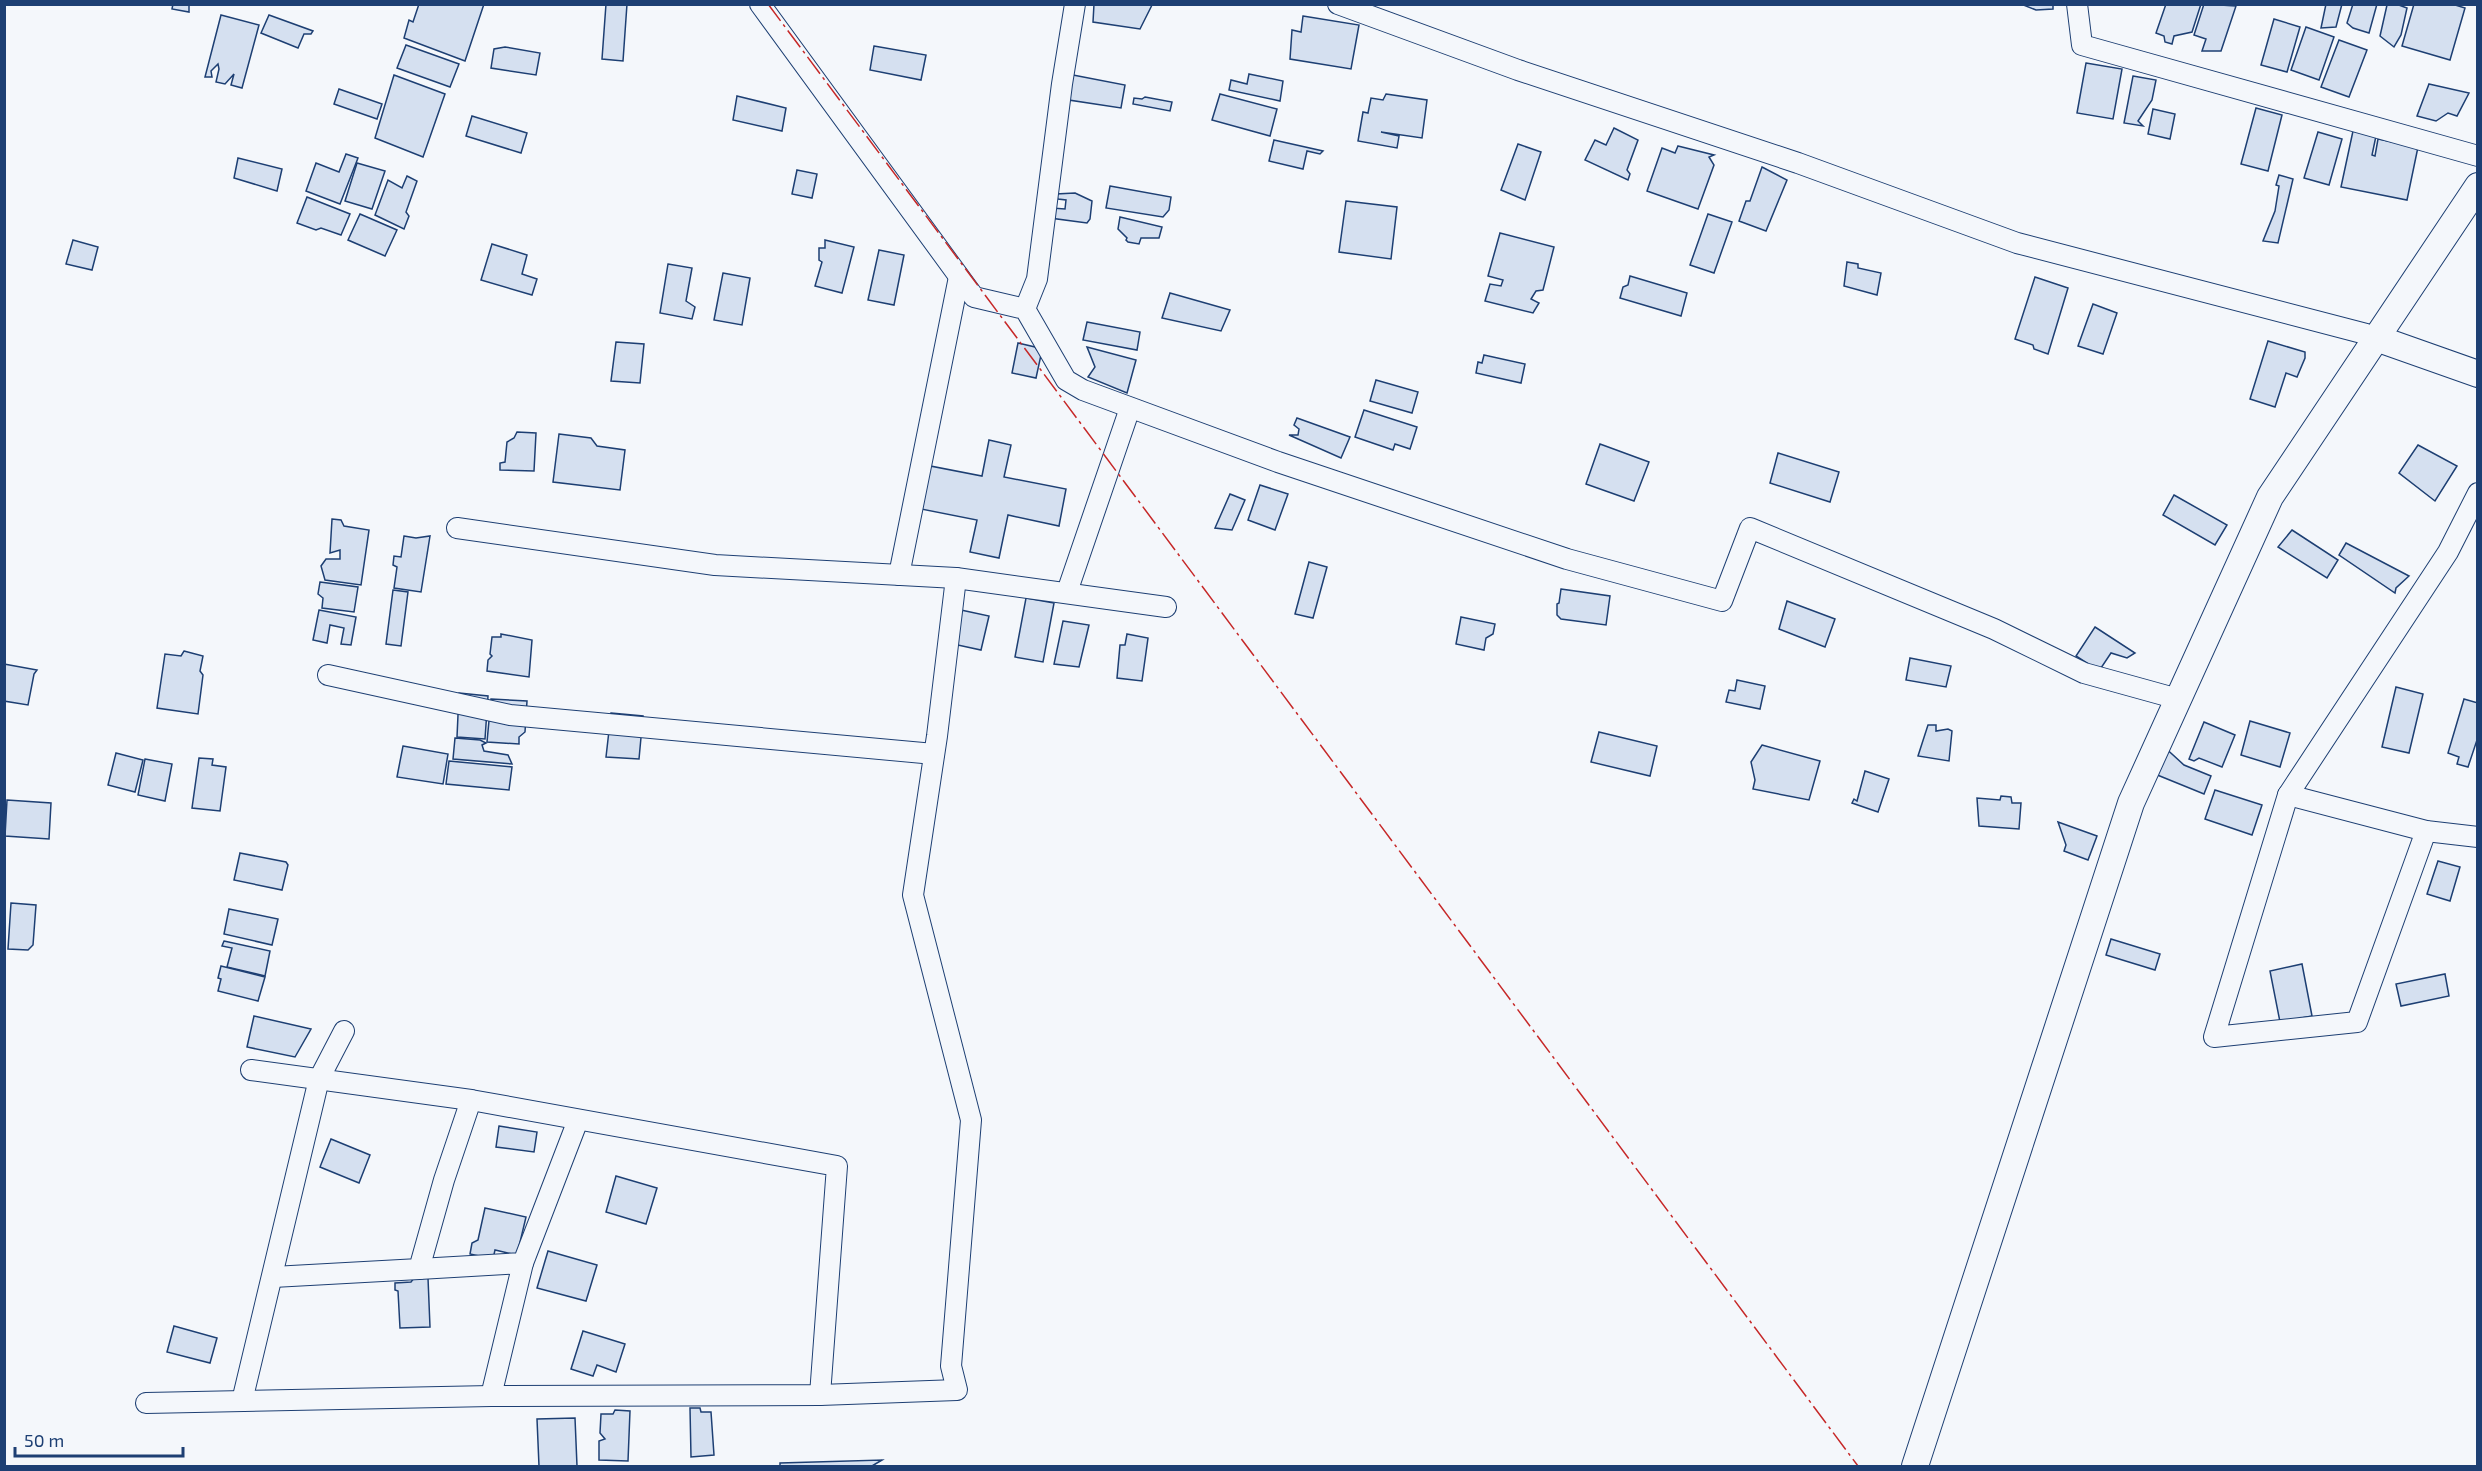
<svg xmlns="http://www.w3.org/2000/svg" width="2482" height="1471" font-family="'Exo 2',sans-serif">
<style>
.building{fill:#d5e0f0;stroke:#1d3f73;stroke-width:1.5}
.lines{fill:none;stroke-linecap:round;stroke-linejoin:round}
.minor-casing{stroke:#1d3f73;stroke-width:22}
.tertiary-casing{stroke:#1d3f73;stroke-width:28}
.minor{stroke:#f4f7fb;stroke-width:20}
.tertiary{stroke:#f4f7fb;stroke-width:26}
.power{stroke:#c62828;stroke-width:1.5;stroke-dasharray:21 4.5 3 4.5;stroke-linecap:butt}
</style>
<rect width="100%" height="100%" fill="#f4f7fb"/>
<g class="building">
<path d="M 173,4 L 189,4 L 189,12 L 172,9 Z"/>
<path d="M 419,4 L 484,4 L 465,61 L 404,38 L 409,20 L 413,22 Z"/>
<path d="M 606,4 L 627,4 L 623,61 L 602,59 Z"/>
<path d="M 1094,4 L 1148,4 L 1152,5 L 1140,29 L 1093,22 Z"/>
<path d="M 2021,4 L 2053,4 L 2053,9 L 2036,10 Z"/>
<path d="M 2166,4 L 2201,4 L 2192,32 L 2174,36 L 2172,44 L 2165,42 L 2164,36 L 2156,33 Z"/>
<path d="M 2204,4 L 2236,6 L 2221,51 L 2202,51 L 2206,39 L 2194,35 Z"/>
<path d="M 2326,4 L 2342,4 L 2336,27 L 2321,28 Z"/>
<path d="M 2353,4 L 2377,4 L 2369,33 L 2353,28 L 2347,23 Z"/>
<path d="M 2396,4 L 2407,8 L 2401,35 L 2394,47 L 2380,36 L 2387,5 Z"/>
<path d="M 2414,4 L 2452,4 L 2465,8 L 2450,60 L 2402,46 Z"/>
<path d="M 221,15 L 259,25 L 242,88 L 231,85 L 234,74 L 225,84 L 216,82 L 219,69 L 218,64 L 211,71 L 212,77 L 205,77 Z"/>
<path d="M 269,15 L 313,31 L 311,34 L 304,34 L 298,48 L 261,33 Z"/>
<path d="M 1303,16 L 1359,25 L 1351,69 L 1290,59 L 1292,30 L 1301,32 Z"/>
<path d="M 2274,19 L 2300,27 L 2287,72 L 2261,65 Z"/>
<path d="M 2306,27 L 2334,37 L 2319,80 L 2291,70 Z"/>
<path d="M 2339,40 L 2367,50 L 2349,97 L 2321,87 Z"/>
<path d="M 406,45 L 459,64 L 450,87 L 397,68 Z"/>
<path d="M 874,46 L 926,55 L 921,80 L 870,70 Z"/>
<path d="M 505,47 L 540,53 L 536,75 L 491,68 L 494,49 Z"/>
<path d="M 2086,63 L 2122,69 L 2113,119 L 2077,113 Z"/>
<path d="M 1249,74 L 1283,81 L 1280,101 L 1229,90 L 1231,80 L 1247,84 Z"/>
<path d="M 394,75 L 445,94 L 423,157 L 375,138 Z"/>
<path d="M 1073,75 L 1125,85 L 1121,108 L 1069,100 Z"/>
<path d="M 2133,76 L 2156,80 L 2152,100 L 2138,121 L 2143,126 L 2124,123 Z"/>
<path d="M 2429,84 L 2469,93 L 2457,116 L 2448,113 L 2436,121 L 2417,116 Z"/>
<path d="M 339,89 L 382,104 L 377,119 L 334,104 Z"/>
<path d="M 1220,94 L 1277,109 L 1270,136 L 1212,120 Z"/>
<path d="M 1386,94 L 1427,100 L 1422,138 L 1381,132 L 1399,136 L 1397,148 L 1358,141 L 1363,112 L 1368,113 L 1371,98 L 1383,100 Z"/>
<path d="M 737,96 L 786,108 L 782,131 L 733,120 Z"/>
<path d="M 1145,97 L 1172,102 L 1170,111 L 1133,104 L 1134,98 L 1142,99 Z"/>
<path d="M 2256,108 L 2282,115 L 2268,171 L 2241,164 Z"/>
<path d="M 2153,109 L 2175,114 L 2170,139 L 2148,134 Z"/>
<path d="M 472,116 L 527,133 L 521,153 L 466,136 Z"/>
<path d="M 1614,128 L 1638,140 L 1627,170 L 1630,174 L 1628,180 L 1585,160 L 1595,140 L 1606,145 Z"/>
<path d="M 2353,131 L 2376,136 L 2372,155 L 2375,156 L 2378,139 L 2418,147 L 2407,200 L 2341,187 Z"/>
<path d="M 2318,132 L 2342,139 L 2329,185 L 2304,178 Z"/>
<path d="M 1274,140 L 1323,151 L 1320,154 L 1307,151 L 1303,169 L 1269,161 Z"/>
<path d="M 1518,144 L 1541,152 L 1525,200 L 1501,190 Z"/>
<path d="M 1678,146 L 1714,155 L 1709,157 L 1714,165 L 1698,209 L 1647,191 L 1662,148 L 1675,153 Z"/>
<path d="M 346,154 L 358,158 L 340,204 L 306,191 L 316,163 L 339,172 Z"/>
<path d="M 238,158 L 282,169 L 277,191 L 234,178 Z"/>
<path d="M 357,163 L 385,171 L 372,209 L 345,201 Z"/>
<path d="M 1762,167 L 1787,180 L 1766,231 L 1739,221 L 1746,201 L 1750,201 Z"/>
<path d="M 797,170 L 817,174 L 812,198 L 792,194 Z"/>
<path d="M 2279,175 L 2293,179 L 2278,243 L 2263,241 L 2275,211 L 2279,186 L 2276,185 Z"/>
<path d="M 407,176 L 417,181 L 406,212 L 409,216 L 404,229 L 375,215 L 388,180 L 402,188 Z"/>
<path d="M 1110,186 L 1171,197 L 1169,210 L 1163,217 L 1106,208 Z"/>
<path d="M 1075,193 L 1092,201 L 1090,219 L 1087,223 L 1050,218 L 1052,208 L 1065,209 L 1066,200 L 1058,199 L 1056,194 Z"/>
<path d="M 307,197 L 350,214 L 341,235 L 321,228 L 316,230 L 297,223 Z"/>
<path d="M 1346,201 L 1397,207 L 1391,259 L 1339,252 Z"/>
<path d="M 360,214 L 397,230 L 385,256 L 348,240 Z"/>
<path d="M 1708,214 L 1732,222 L 1714,273 L 1690,265 Z"/>
<path d="M 1120,217 L 1162,227 L 1159,238 L 1141,238 L 1139,244 L 1128,242 L 1126,240 L 1127,238 L 1118,229 Z"/>
<path d="M 1500,233 L 1554,247 L 1543,290 L 1536,291 L 1531,299 L 1539,303 L 1533,313 L 1485,301 L 1490,284 L 1501,286 L 1503,280 L 1488,276 Z"/>
<path d="M 73,240 L 98,247 L 92,270 L 66,264 Z"/>
<path d="M 825,240 L 854,247 L 842,293 L 815,286 L 822,262 L 819,260 L 819,248 L 825,248 Z"/>
<path d="M 492,244 L 527,255 L 522,274 L 537,279 L 532,295 L 481,280 Z"/>
<path d="M 879,250 L 904,255 L 894,305 L 868,300 Z"/>
<path d="M 1847,262 L 1858,264 L 1858,268 L 1881,273 L 1877,295 L 1844,286 Z"/>
<path d="M 668,264 L 692,268 L 686,301 L 695,307 L 692,319 L 660,313 Z"/>
<path d="M 723,273 L 750,278 L 742,325 L 714,320 Z"/>
<path d="M 1630,276 L 1687,293 L 1681,316 L 1620,298 L 1623,287 L 1628,285 Z"/>
<path d="M 2035,277 L 2068,288 L 2048,354 L 2034,349 L 2033,345 L 2015,339 Z"/>
<path d="M 1170,293 L 1230,310 L 1221,331 L 1162,318 Z"/>
<path d="M 2093,304 L 2117,313 L 2103,354 L 2078,346 Z"/>
<path d="M 1087,322 L 1140,332 L 1137,350 L 1083,340 Z"/>
<path d="M 2268,341 L 2305,352 L 2305,358 L 2297,377 L 2286,373 L 2275,407 L 2250,399 Z"/>
<path d="M 616,342 L 644,344 L 640,383 L 611,381 Z"/>
<path d="M 1018,343 L 1035,347 L 1041,355 L 1036,378 L 1012,373 Z"/>
<path d="M 1087,347 L 1136,360 L 1127,393 L 1088,377 L 1095,367 Z"/>
<path d="M 1484,355 L 1525,364 L 1521,383 L 1476,373 L 1478,362 L 1482,363 Z"/>
<path d="M 1376,380 L 1418,392 L 1412,413 L 1370,401 Z"/>
<path d="M 1364,410 L 1417,427 L 1410,449 L 1395,444 L 1393,450 L 1355,437 Z"/>
<path d="M 1297,418 L 1350,437 L 1341,458 L 1289,435 L 1298,435 L 1299,429 L 1294,425 Z"/>
<path d="M 517,432 L 536,433 L 534,471 L 500,470 L 500,463 L 505,462 L 507,442 L 514,438 Z"/>
<path d="M 559,434 L 591,438 L 597,446 L 625,450 L 620,490 L 553,482 Z"/>
<path d="M 989,440 L 1011,445 L 1004,477 L 1066,489 L 1059,526 L 1008,515 L 999,558 L 970,552 L 977,520 L 916,508 L 925,465 L 982,476 Z"/>
<path d="M 1600,444 L 1649,462 L 1634,501 L 1586,484 Z"/>
<path d="M 2418,445 L 2457,466 L 2435,501 L 2399,473 Z"/>
<path d="M 1778,453 L 1839,472 L 1830,502 L 1770,483 Z"/>
<path d="M 1260,485 L 1288,494 L 1275,530 L 1248,520 Z"/>
<path d="M 1230,494 L 1245,500 L 1232,530 L 1215,528 Z"/>
<path d="M 2174,495 L 2227,525 L 2215,545 L 2163,515 Z"/>
<path d="M 332,519 L 341,520 L 344,526 L 369,530 L 361,585 L 325,580 L 321,566 L 326,559 L 340,559 L 340,550 L 330,553 Z"/>
<path d="M 2292,530 L 2338,560 L 2327,578 L 2278,547 Z"/>
<path d="M 404,536 L 416,538 L 430,536 L 421,592 L 394,588 L 397,567 L 393,565 L 394,556 L 401,557 Z"/>
<path d="M 2346,543 L 2409,576 L 2396,588 L 2395,593 L 2339,555 Z"/>
<path d="M 1309,562 L 1327,567 L 1313,618 L 1295,614 Z"/>
<path d="M 320,582 L 358,587 L 354,612 L 322,608 L 323,598 L 318,594 Z"/>
<path d="M 1561,589 L 1610,596 L 1606,625 L 1561,619 L 1557,615 L 1557,604 L 1559,603 Z"/>
<path d="M 393,590 L 408,592 L 401,646 L 386,644 Z"/>
<path d="M 1026,598 L 1054,603 L 1043,662 L 1015,657 Z"/>
<path d="M 1787,601 L 1835,619 L 1825,647 L 1779,629 Z"/>
<path d="M 319,610 L 356,617 L 351,645 L 341,644 L 344,628 L 330,625 L 327,643 L 313,640 Z"/>
<path d="M 961,610 L 989,616 L 981,650 L 953,644 Z"/>
<path d="M 1461,617 L 1495,624 L 1493,634 L 1486,638 L 1484,650 L 1456,644 Z"/>
<path d="M 1063,621 L 1089,625 L 1079,667 L 1054,664 Z"/>
<path d="M 2095,627 L 2135,653 L 2127,658 L 2111,653 L 2099,671 L 2076,656 Z"/>
<path d="M 501,634 L 532,640 L 529,677 L 487,671 L 488,660 L 492,656 L 490,654 L 492,637 L 501,637 Z"/>
<path d="M 1127,634 L 1148,638 L 1142,681 L 1117,678 L 1120,645 L 1125,645 Z"/>
<path d="M 184,651 L 203,656 L 200,671 L 203,675 L 198,714 L 157,708 L 165,654 L 181,656 Z"/>
<path d="M 1910,658 L 1951,666 L 1946,687 L 1906,680 Z"/>
<path d="M 4,664 L 37,670 L 34,674 L 28,705 L 4,701 Z"/>
<path d="M 1737,680 L 1765,686 L 1760,709 L 1726,702 L 1729,690 L 1735,691 Z"/>
<path d="M 2396,687 L 2423,694 L 2409,753 L 2382,747 Z"/>
<path d="M 459,693 L 488,696 L 485,739 L 457,737 Z"/>
<path d="M 491,699 L 527,701 L 525,732 L 519,737 L 519,744 L 487,742 Z"/>
<path d="M 2464,699 L 2478,703 L 2478,737 L 2468,767 L 2457,764 L 2459,757 L 2448,753 Z"/>
<path d="M 611,713 L 643,716 L 639,759 L 606,757 Z"/>
<path d="M 2250,721 L 2290,733 L 2280,767 L 2241,755 Z"/>
<path d="M 2204,722 L 2235,735 L 2222,767 L 2199,758 L 2194,761 L 2189,759 Z"/>
<path d="M 1928,725 L 1936,725 L 1936,731 L 1948,729 L 1952,731 L 1949,761 L 1918,756 Z"/>
<path d="M 1599,732 L 1657,746 L 1650,776 L 1591,762 Z"/>
<path d="M 455,738 L 480,740 L 486,743 L 482,745 L 484,751 L 508,755 L 512,764 L 453,759 Z"/>
<path d="M 2161,744 L 2184,765 L 2211,776 L 2204,794 L 2150,772 Z"/>
<path d="M 1762,745 L 1820,761 L 1809,800 L 1753,789 L 1755,780 L 1751,762 Z"/>
<path d="M 403,746 L 448,754 L 443,784 L 397,777 Z"/>
<path d="M 116,753 L 143,760 L 135,792 L 108,785 Z"/>
<path d="M 199,758 L 213,759 L 212,765 L 226,767 L 220,811 L 192,808 Z"/>
<path d="M 145,759 L 172,764 L 165,801 L 138,795 Z"/>
<path d="M 449,761 L 512,767 L 509,790 L 446,784 Z"/>
<path d="M 1865,771 L 1889,779 L 1878,812 L 1852,803 L 1854,799 L 1857,801 Z"/>
<path d="M 2215,790 L 2262,805 L 2252,835 L 2205,819 Z"/>
<path d="M 2001,796 L 2011,797 L 2012,803 L 2021,803 L 2019,829 L 1979,826 L 1977,798 L 2000,800 Z"/>
<path d="M 7,800 L 51,803 L 49,839 L 5,836 Z"/>
<path d="M 2058,822 L 2097,836 L 2088,860 L 2064,851 L 2066,845 Z"/>
<path d="M 240,853 L 286,862 L 288,865 L 282,890 L 234,880 Z"/>
<path d="M 2438,861 L 2460,867 L 2450,901 L 2427,894 Z"/>
<path d="M 11,903 L 36,905 L 33,945 L 28,950 L 8,949 Z"/>
<path d="M 229,909 L 278,919 L 272,945 L 224,934 Z"/>
<path d="M 2111,939 L 2160,954 L 2155,970 L 2106,955 Z"/>
<path d="M 224,941 L 270,951 L 265,976 L 227,967 L 232,948 L 222,946 Z"/>
<path d="M 2302,964 L 2312,1016 L 2280,1022 L 2270,971 Z"/>
<path d="M 221,966 L 265,977 L 258,1001 L 218,991 L 221,979 L 218,978 Z"/>
<path d="M 2445,974 L 2449,996 L 2401,1006 L 2396,984 Z"/>
<path d="M 254,1016 L 311,1029 L 295,1057 L 247,1047 Z"/>
<path d="M 499,1126 L 537,1132 L 534,1152 L 496,1147 Z"/>
<path d="M 331,1139 L 370,1155 L 359,1183 L 320,1167 Z"/>
<path d="M 616,1176 L 657,1188 L 646,1224 L 606,1212 Z"/>
<path d="M 485,1208 L 526,1217 L 517,1255 L 495,1250 L 493,1259 L 470,1254 L 472,1243 L 478,1240 Z"/>
<path d="M 548,1251 L 597,1265 L 586,1301 L 537,1288 Z"/>
<path d="M 414,1278 L 428,1278 L 430,1327 L 400,1328 L 398,1291 L 395,1290 L 395,1283 L 411,1282 Z"/>
<path d="M 174,1326 L 217,1338 L 210,1363 L 167,1352 Z"/>
<path d="M 583,1331 L 625,1344 L 616,1372 L 597,1365 L 593,1376 L 571,1369 Z"/>
<path d="M 690,1408 L 700,1408 L 701,1412 L 711,1412 L 714,1455 L 691,1457 Z"/>
<path d="M 615,1410 L 630,1411 L 628,1461 L 599,1460 L 599,1441 L 605,1439 L 600,1433 L 601,1414 L 613,1414 Z"/>
<path d="M 575,1418 L 577,1466 L 539,1466 L 537,1419 Z"/>
<path d="M 882,1460 L 872,1466 L 780,1466 L 780,1463 Z"/>
</g>
<g class="lines">
<g class="minor-casing">
<g id="minor">
<path d="M 760,4 L 974,297 L 1025,309 L 1066,380 L 1083,390 L 1278,462 L 1567,559 L 1722,601 L 1750,528 L 1994,629 L 2084,673 L 2178,699"/>
<path d="M 1338,4 L 1518,70 L 1798,163 L 2017,243 L 2366,334"/>
<path d="M 2077,4 L 2082,45 L 2478,156"/>
<path d="M 1025,309 L 1037,279 L 1062,84 L 1075,4"/>
<path d="M 457,528 L 715,565 L 956,578 L 1166,607"/>
<path d="M 899,575 L 959,277"/>
<path d="M 1067,592 L 1130,408"/>
<path d="M 328,675 L 510,715 L 934,754"/>
<path d="M 2288,795 L 2426,831 L 2478,837"/>
<path d="M 2426,831 L 2357,1022 L 2214,1037 L 2288,795 L 2448,552 L 2478,493"/>
<path d="M 251,1070 L 471,1100 L 837,1166 L 820,1395"/>
<path d="M 419,1269 L 523,1263 L 578,1120"/>
<path d="M 273,1277 L 419,1269 L 444,1180 L 471,1100"/>
<path d="M 491,1396 L 523,1263"/>
<path d="M 242,1401 L 319,1079 L 344,1031"/>
<path d="M 146,1403 L 491,1396 L 820,1395 L 957,1390 L 951,1366 L 971,1120 L 913,895 L 937,736 L 956,578"/>
</g>
</g>
<g class="tertiary-casing">
<g id="tertiary">
<path d="M 2376,338 L 2478,374"/>
<path d="M 1915,1466 L 2131,803 L 2270,497 L 2478,186"/>
</g>
</g>
<use href="#minor" class="minor"/>
<use href="#tertiary" class="tertiary"/>
<path class="power" d="M 768,4 L 1858,1466"/>
</g>
<rect width="2482" height="1471" fill="none" stroke="#1d3f73" stroke-width="12"/>
<path d="M15 1447v9h168v-9" fill="none" stroke="#1d3f73" stroke-width="3"/>
<text x="24" y="1447" font-size="18" fill="#1d3f73" stroke="#f4f7fb" stroke-width="4.5" paint-order="stroke">50 m</text>
</svg>
